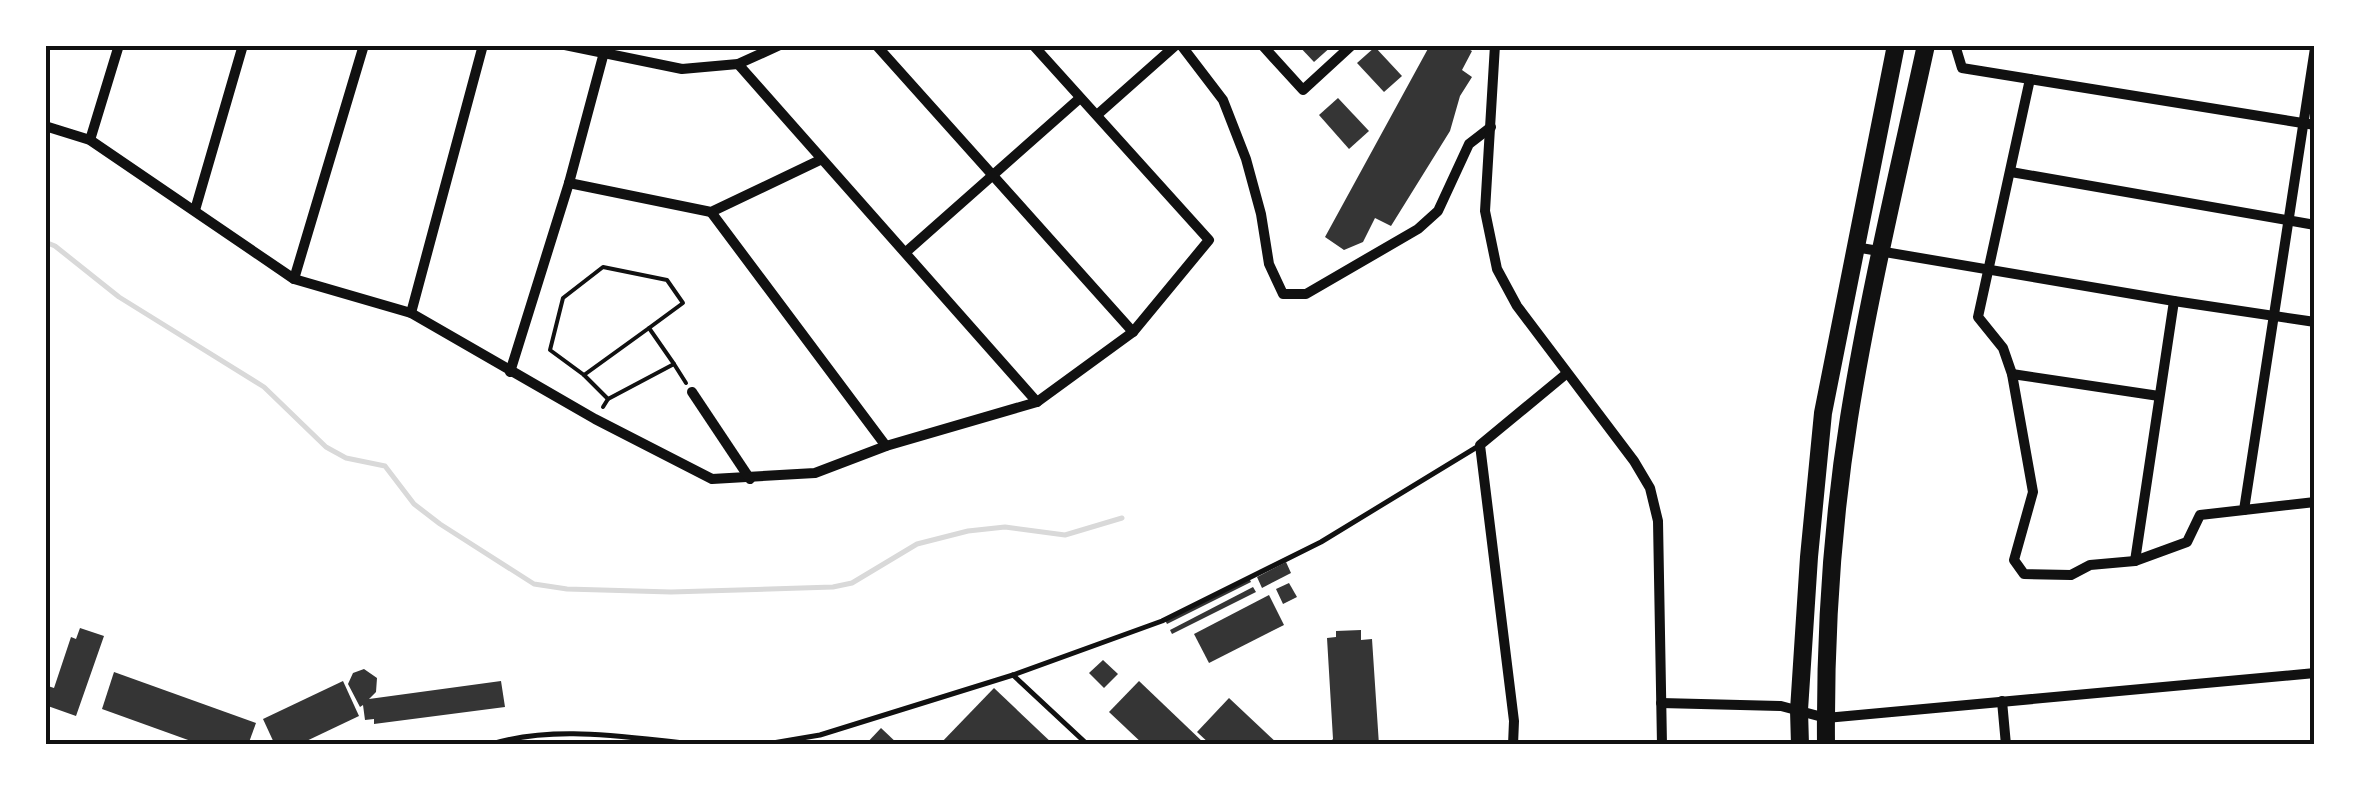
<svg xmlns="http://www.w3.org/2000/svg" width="2360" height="790" font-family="Barlow,sans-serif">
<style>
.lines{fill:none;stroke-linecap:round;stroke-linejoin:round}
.stream{stroke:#d9d9d9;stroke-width:5}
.building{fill:#353535}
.path{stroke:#111;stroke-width:4}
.service{stroke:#111;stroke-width:5}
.minor{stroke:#111;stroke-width:10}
.primary{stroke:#111;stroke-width:18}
.neatline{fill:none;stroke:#111;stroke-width:4}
</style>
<rect width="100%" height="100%" fill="#fff"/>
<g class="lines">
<path class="stream" d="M 45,242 L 55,246 L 119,297 L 264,387 L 326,447 L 346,458 L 385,466 L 414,504 L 440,524 L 534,584 L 567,589 L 671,592 L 833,587 L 852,583 L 917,544 L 968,531 L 1005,527 L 1065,535 L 1122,518"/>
</g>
<g class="building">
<path d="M 1298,45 L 1333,45 L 1314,62 Z"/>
<path d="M 1430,45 L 1461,45 L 1472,51 L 1462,70 L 1472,77 L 1460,96 L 1450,131 L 1391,226 L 1375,218 L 1363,242 L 1344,250 L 1325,237 Z"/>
<path d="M 1375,47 L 1402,76 L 1384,92 L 1357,63 Z"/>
<path d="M 1338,98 L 1369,131 L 1349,149 L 1319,115 Z"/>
<path d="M 1286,562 L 1291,573 L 1262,588 L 1257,577 Z"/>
<path d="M 1249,578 L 1251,582 L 1167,624 L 1165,620 Z"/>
<path d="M 1289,583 L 1297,597 L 1283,604 L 1276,589 Z"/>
<path d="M 1253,587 L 1256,592 L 1172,634 L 1170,630 Z"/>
<path d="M 1269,595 L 1284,625 L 1209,663 L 1194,634 Z"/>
<path d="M 80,628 L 104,636 L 76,716 L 45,705 L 45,685 L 54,688 L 71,637 L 76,639 Z"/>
<path d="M 1361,630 L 1361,640 L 1372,639 L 1379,745 L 1327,745 L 1333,739 L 1327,638 L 1336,637 L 1336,631 Z"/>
<path d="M 1103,660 L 1118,674 L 1104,688 L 1089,673 Z"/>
<path d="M 364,669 L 377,678 L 376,692 L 369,699 L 501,681 L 505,707 L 374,724 L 374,719 L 365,720 L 363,705 L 360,707 L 348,684 L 353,673 Z"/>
<path d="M 114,672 L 256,723 L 248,745 L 202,745 L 102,709 Z"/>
<path d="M 343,681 L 359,716 L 298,745 L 275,745 L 263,719 Z"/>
<path d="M 1139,681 L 1206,745 L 1144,745 L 1109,712 Z"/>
<path d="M 994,688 L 1054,745 L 939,745 Z"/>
<path d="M 1229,698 L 1279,745 L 1211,745 L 1197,732 Z"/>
<path d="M 881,728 L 899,745 L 865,745 Z"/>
</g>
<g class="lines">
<g class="path">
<path d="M 584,375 L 649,328"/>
<path d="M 608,399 L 584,375 L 550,350 L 563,298 L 603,267 L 667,280 L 683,303 L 649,328 L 674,364"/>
<path d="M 603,407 L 608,399 L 674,364 L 686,383"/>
</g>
<g class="service">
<path d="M 1013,675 L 1088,745"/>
<path d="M 45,743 L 50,745"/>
<path d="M 488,745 C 557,723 634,739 705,745"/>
<path d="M 760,745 L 820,735 L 1013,675 L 1162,621 L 1321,542 L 1477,447"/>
</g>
<g class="minor">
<path d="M 565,45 L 682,69 L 738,64 L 780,45"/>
<path d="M 876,45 L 1133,332"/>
<path d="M 1181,45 L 1223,100 L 1246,159 L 1261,214 L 1269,264 L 1283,294 L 1306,294 L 1418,229 L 1438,211 L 1469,144 L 1491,127"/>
<path d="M 1262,45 L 1303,90 L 1352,45"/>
<path d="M 1495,45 L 1485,211 L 1497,269 L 1517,306 L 1634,461 L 1650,488 L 1658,521 L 1662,745"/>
<path d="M 1955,45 L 1962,68 L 2030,79 L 1978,317 L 2003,348 L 2012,374 L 2033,492 L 2014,560 L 2024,574 L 2071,575 L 2090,565 L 2135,561 L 2187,542 L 2200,515 L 2244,510 L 2315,48"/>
<path d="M 738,64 L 1037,402"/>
<path d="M 2030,79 L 2315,125"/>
<path d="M 1097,115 L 1176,45"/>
<path d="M 45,126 L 90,140 L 294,279 L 411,313 L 595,419 L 712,479 L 815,473 L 886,446 L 1037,402 L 1133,332 L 1209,240 L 1033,45"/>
<path d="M 90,140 L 119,45"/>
<path d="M 2011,172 L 2315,225"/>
<path d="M 569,183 L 711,212 L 820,160"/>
<path d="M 195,210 L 243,45"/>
<path d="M 711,212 L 886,446"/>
<path d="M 1855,247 L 2174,301 L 2315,322"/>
<path d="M 906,252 L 1080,98"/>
<path d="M 294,279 L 364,45"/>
<path d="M 411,313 L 483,45"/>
<path d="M 510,372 L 569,183 L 606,45"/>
<path d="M 2012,374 L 2159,396"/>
<path d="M 692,392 L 750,479"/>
<path d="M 2244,510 L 2315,502"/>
<path d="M 2135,561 L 2174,301"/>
<path d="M 2002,701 L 2006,745"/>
<path d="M 1661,703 L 1781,706 L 1826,718 L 2315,673"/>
<path d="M 1513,745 L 1514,721 L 1480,445 L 1566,374"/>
</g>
<g class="primary">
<path d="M 1800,745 L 1799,710 L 1809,557 L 1823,413 L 1896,45"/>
<path d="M 1826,745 C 1825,637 1832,525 1849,418 C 1869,293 1899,169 1926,45"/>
</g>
</g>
<rect width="2360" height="790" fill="none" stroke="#ffffff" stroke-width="95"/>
<rect x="48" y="48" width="2264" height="694" class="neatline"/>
</svg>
